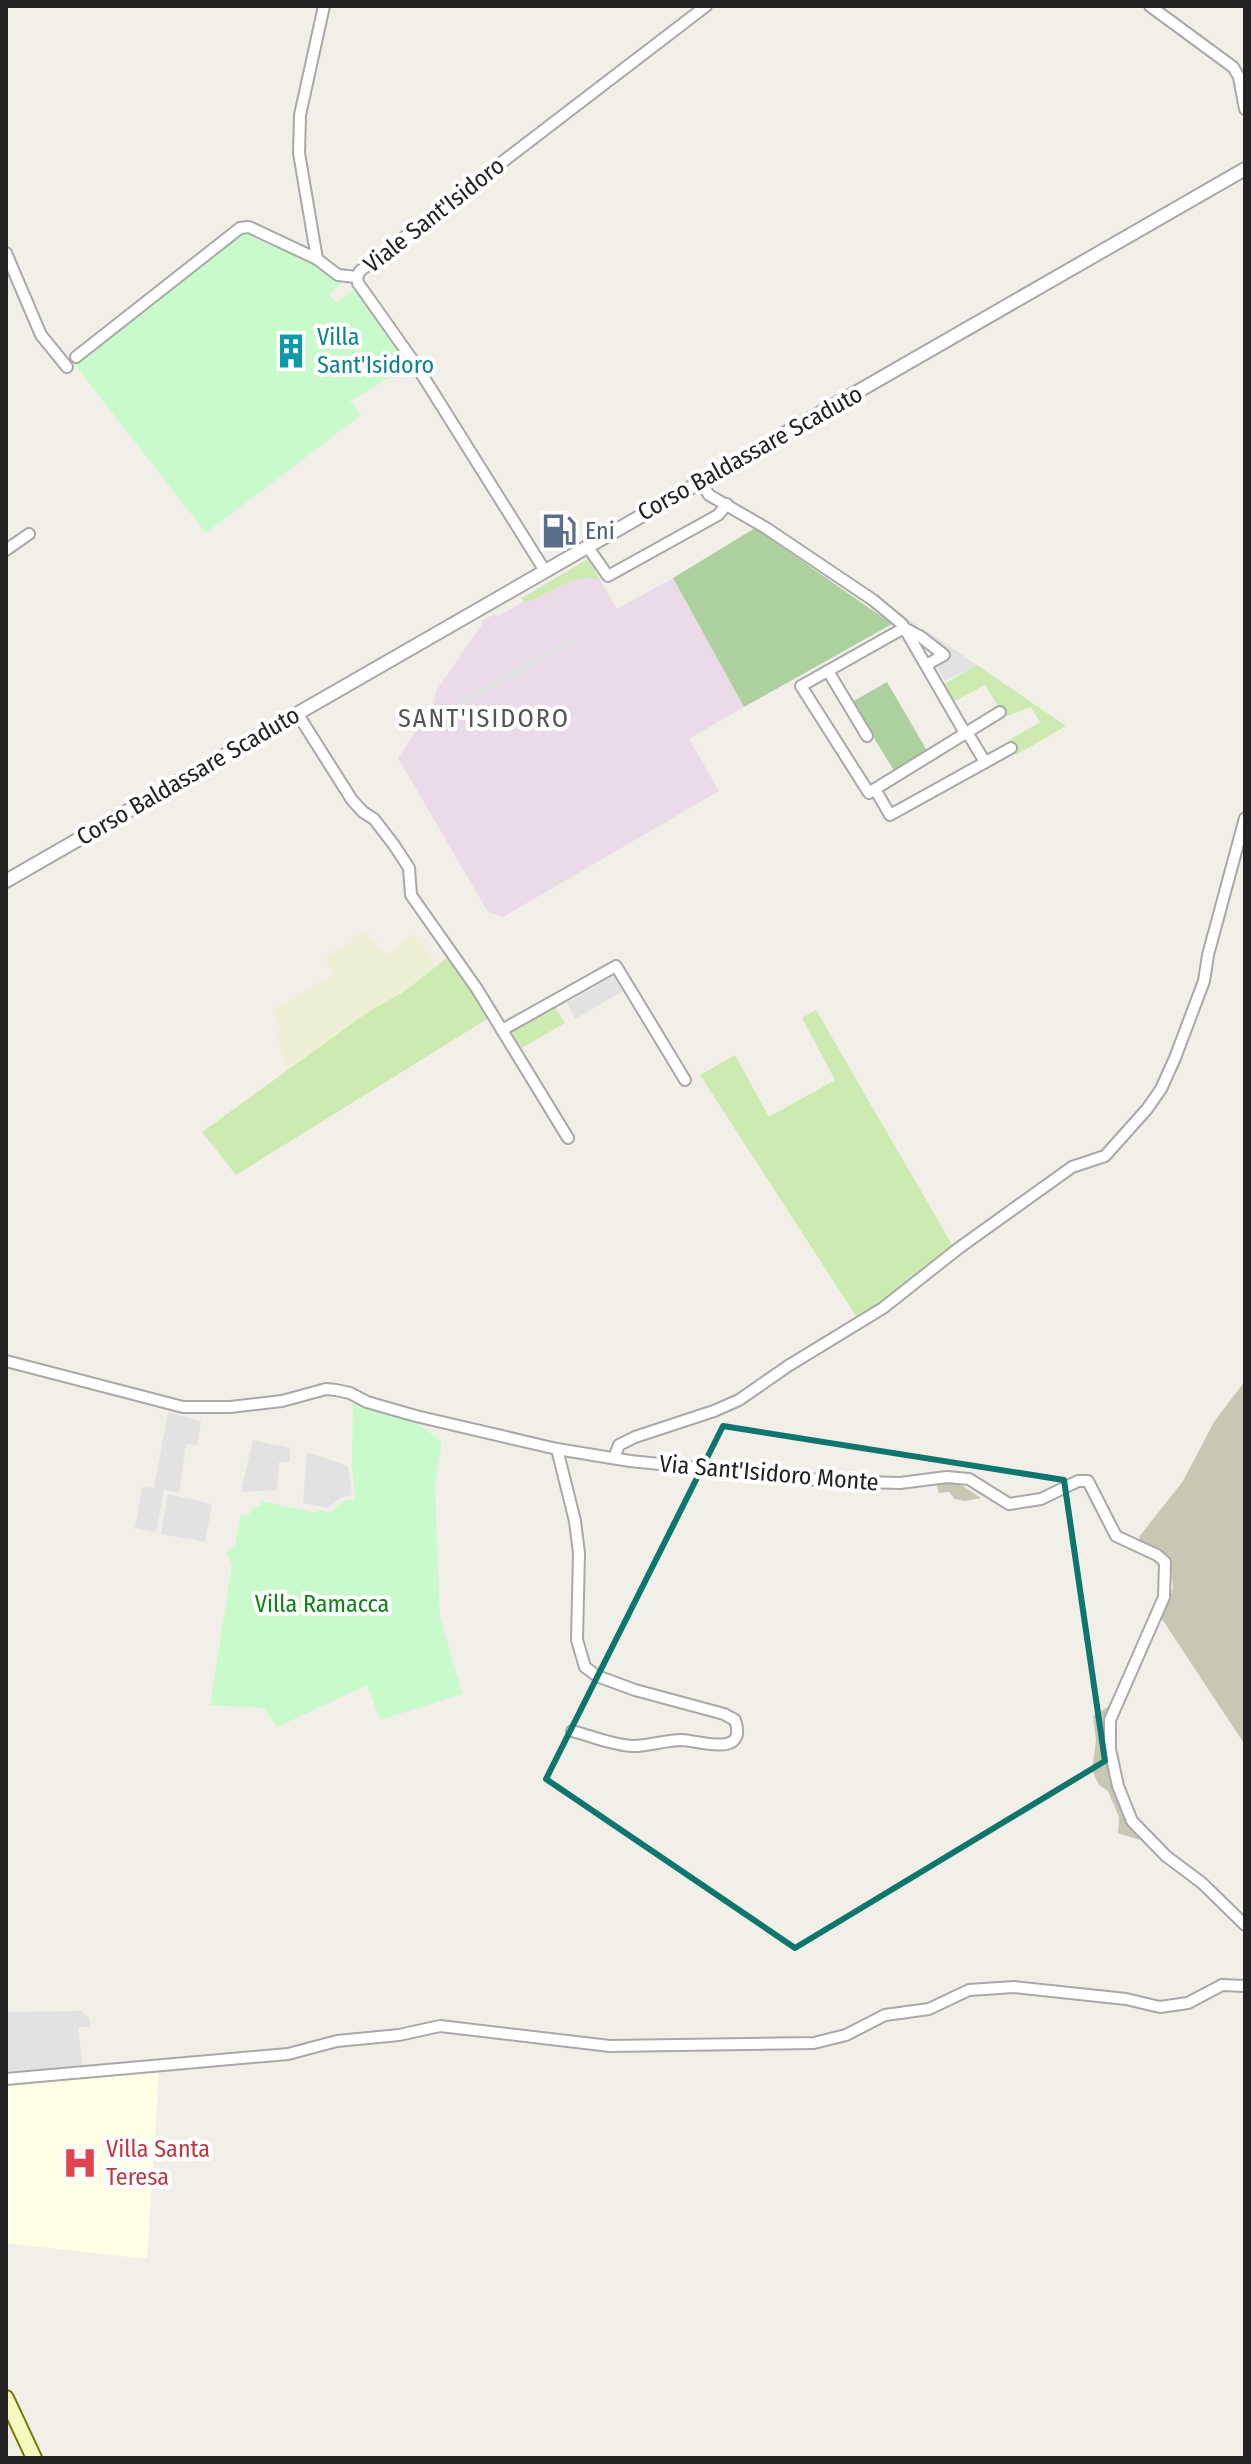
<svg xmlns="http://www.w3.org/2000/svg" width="1251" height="2464" font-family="'Fira Sans Condensed',sans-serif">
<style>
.industrial{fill:#ebdbe8}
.education{fill:#ffffe5}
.construction{fill:#c7c7b4}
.farmland{fill:#eef0d5}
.grass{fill:#cdebb0}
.forest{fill:#add19e}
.park{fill:#c8facc}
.parking{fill:#e2e2e2}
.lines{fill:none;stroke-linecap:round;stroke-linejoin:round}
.minor-casing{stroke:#a9a9a9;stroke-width:14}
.tertiary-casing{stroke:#a9a9a9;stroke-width:16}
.secondary-casing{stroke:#707d05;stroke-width:18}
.minor{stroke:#fff;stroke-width:10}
.tertiary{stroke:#fff;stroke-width:12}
.secondary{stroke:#f7fabf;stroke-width:14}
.marked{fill:none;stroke:#0f766e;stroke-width:6;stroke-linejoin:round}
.labels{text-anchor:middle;stroke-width:8;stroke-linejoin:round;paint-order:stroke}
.street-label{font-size:24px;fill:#222;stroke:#fff}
.culture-label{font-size:24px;fill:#0d838f;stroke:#fff;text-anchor:start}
.service-label{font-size:24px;fill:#4e5e75;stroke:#fff;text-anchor:start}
.park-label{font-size:24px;fill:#0c8416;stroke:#fff}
.health-label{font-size:24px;fill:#be3a42;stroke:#fff;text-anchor:start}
.neighbourhood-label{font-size:26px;letter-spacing:2px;fill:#555;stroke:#fff}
</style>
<rect width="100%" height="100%" fill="#f2efe9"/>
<path class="industrial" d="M 588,559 L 617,609 L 673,578 L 744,707 L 689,739 L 719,791 L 503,917 L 488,912 L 398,758 L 433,706 L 436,691 L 482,624 L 481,621 L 495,614 L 497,617 L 523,602 L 522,598 Z"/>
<path class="education" d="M 159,2073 L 147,2259 L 6,2243 L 6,2083 Z"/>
<g class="construction">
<path d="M 1245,1381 L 1245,1745 L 1162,1619 L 1173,1588 L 1170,1557 L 1160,1549 L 1142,1543 L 1139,1537 L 1183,1481 L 1214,1422 Z"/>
<path d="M 936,1483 L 950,1483 L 963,1486 L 981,1498 L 965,1501 L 955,1499 L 949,1492 L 939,1493 Z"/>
<path d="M 1109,1706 L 1106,1749 L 1110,1773 L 1124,1817 L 1140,1840 L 1118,1833 L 1119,1817 L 1108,1791 L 1099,1785 L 1092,1770 L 1096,1741 L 1093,1716 Z"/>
</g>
<path class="farmland" d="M 365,931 L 388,956 L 412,933 L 437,965 L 405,991 L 368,1012 L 286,1073 L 278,1036 L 279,1024 L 272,1010 L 333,975 L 325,959 Z"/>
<g class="grass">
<path d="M 588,559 L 600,580 C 570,571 553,596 524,602 L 522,598 Z"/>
<path d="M 977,665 L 1066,726 L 1016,755 L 1008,741 L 1040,722 L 1031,707 L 1005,717 L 985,685 L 953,702 L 943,685 Z"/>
<path d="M 449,956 L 487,1019 L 236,1175 L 202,1132 L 368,1012 L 405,991 Z"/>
<path d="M 555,1007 L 565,1023 L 522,1048 L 512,1032 Z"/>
<path d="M 816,1010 L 954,1248 L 903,1291 L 858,1319 L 700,1075 L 735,1055 L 769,1117 L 835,1080 L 802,1018 Z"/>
</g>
<g class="forest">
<path d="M 755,528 L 892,624 L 744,707 L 673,578 Z"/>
<path d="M 887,682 L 929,754 L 896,774 L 852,702 Z"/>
</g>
<g class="park">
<path d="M 245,231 L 320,268 L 342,283 L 329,294 L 336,303 L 353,290 L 356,291 L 410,365 L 350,401 L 361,415 L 206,533 L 75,365 L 239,233 Z"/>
<path d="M 353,1401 L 409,1417 L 442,1442 L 435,1486 L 440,1616 L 462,1694 L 380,1720 L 367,1685 L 277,1727 L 264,1708 L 210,1705 L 232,1565 L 226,1552 L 235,1545 L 241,1514 L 248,1515 L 254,1508 L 261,1505 L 261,1501 L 317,1513 L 318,1510 L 331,1512 L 343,1501 L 355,1499 L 352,1464 Z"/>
</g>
<g class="parking">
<path d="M 904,617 L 917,625 L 916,628 L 920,631 L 922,628 L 977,665 L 945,681 L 924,642 L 919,643 Z"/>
<path d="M 571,638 L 575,643 L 464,705 L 460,699 Z"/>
<path d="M 614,976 L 623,991 L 575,1019 L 567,1003 Z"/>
<path d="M 168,1412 L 201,1421 L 197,1445 L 186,1444 L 179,1493 L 164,1490 L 156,1532 L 135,1528 L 142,1487 L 154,1488 Z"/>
<path d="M 253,1440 L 290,1448 L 290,1462 L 279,1462 L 277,1490 L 241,1492 Z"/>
<path d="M 307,1452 L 348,1466 L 352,1495 L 340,1498 L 328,1508 L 303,1503 Z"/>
<path d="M 168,1494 L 212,1504 L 205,1542 L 161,1534 Z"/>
<path d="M 81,2011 L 89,2018 L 91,2027 L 78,2027 L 83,2067 L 6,2071 L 6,2012 Z"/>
</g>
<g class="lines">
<g class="minor-casing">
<g id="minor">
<path d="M 1150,6 L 1233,67 L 1239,77 L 1245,109"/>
<path d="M 6,253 L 41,335 L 67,367"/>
<path d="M 317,259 L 299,153 L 300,115 L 324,6"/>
<path d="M 357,277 L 360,271 L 706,6"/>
<path d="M 357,277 L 358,283 L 416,365 L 545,571"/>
<path d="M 76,357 L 240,228 L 249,227 L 317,259 L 338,275 L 357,277"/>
<path d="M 700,481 L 709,495 L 766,528 L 873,600 L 902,624 L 965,733"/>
<path d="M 587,546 L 608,576 L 718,515 L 727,504"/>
<path d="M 6,550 L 29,534"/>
<path d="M 926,665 L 944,655 L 921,637 L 904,628 L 801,686 L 869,793 L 875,789 L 890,815 L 1011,748"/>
<path d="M 828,671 L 867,736"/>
<path d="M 297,713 L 352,800 L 363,812 L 374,819 L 394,845 L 409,868 L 411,895 L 477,989 L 568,1138"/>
<path d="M 967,732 L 985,762"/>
<path d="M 875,789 L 1000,712"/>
<path d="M 502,1030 L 616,966 L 685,1080"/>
<path d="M 6,1361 L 183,1407 L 230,1407 L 282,1401 L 326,1389 L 336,1390 L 350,1393 L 367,1402 L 416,1416 L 557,1449 L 630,1461 L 829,1481 L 900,1483 L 947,1477 L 969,1479 L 1009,1504 L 1041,1499 L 1078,1481 L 1088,1481 L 1116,1536 L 1157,1555 L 1165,1562 L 1164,1597 L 1110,1720 L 1110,1749 L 1118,1786 L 1132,1821 L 1166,1856 L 1202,1883 L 1245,1925"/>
<path d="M 557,1449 L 575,1521 L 579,1553 L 577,1640 L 585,1667 L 597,1676 L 635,1690 L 724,1714 L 735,1720 C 748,1758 700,1741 682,1740 C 666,1740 649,1746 633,1746 C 612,1745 592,1736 572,1731"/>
<path d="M 614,1458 L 619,1445 L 635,1437 L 714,1411 L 739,1400 L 788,1366 L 883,1308 L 959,1248 L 1072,1167 L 1105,1156 L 1147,1109 L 1161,1089 L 1175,1058 L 1204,981 L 1208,955 L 1245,818"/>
<path d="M 6,2079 L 288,2054 L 337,2041 L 399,2035 L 440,2026 L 610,2046 L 814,2043 L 846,2035 L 885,2015 L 929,2009 L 969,1990 L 1014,1987 L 1126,1999 L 1160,2007 L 1188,2003 L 1222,1985 L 1245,1986"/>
</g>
</g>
<g class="tertiary-casing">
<path id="tertiary" d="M 6,881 L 1245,169"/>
</g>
<g class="secondary-casing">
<path id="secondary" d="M 6,2398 L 34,2458"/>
</g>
<use href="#minor" class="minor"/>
<use href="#tertiary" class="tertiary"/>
<use href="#secondary" class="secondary"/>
</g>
<path class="marked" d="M 723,1426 L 1064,1480 L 1105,1761 L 795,1948 L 546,1779 Z"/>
<defs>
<g id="building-bare" transform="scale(2.76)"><path d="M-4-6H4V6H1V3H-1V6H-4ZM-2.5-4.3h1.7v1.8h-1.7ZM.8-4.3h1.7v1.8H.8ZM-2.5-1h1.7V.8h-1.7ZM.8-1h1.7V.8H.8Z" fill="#0f9aa8" stroke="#fff" stroke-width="2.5" paint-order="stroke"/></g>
<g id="fuel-bare" transform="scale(2.76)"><path d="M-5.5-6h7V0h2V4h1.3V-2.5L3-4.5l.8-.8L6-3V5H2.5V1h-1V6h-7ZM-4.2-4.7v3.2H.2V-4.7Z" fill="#5c6f8a" stroke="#fff" stroke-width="2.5" paint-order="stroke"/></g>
<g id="hospital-bare" transform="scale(2.76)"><path d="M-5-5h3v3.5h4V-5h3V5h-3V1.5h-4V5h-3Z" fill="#e0444e" stroke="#fff" stroke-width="2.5" paint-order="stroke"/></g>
</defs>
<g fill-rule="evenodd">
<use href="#building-bare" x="291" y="351"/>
<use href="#fuel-bare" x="559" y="531"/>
<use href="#hospital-bare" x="80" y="2163"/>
</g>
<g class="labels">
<g class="street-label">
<text transform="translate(434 215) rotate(-38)" y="8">Viale Sant'Isidoro</text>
<text transform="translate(750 453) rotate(-29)" y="8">Corso Baldassare Scaduto</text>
<text transform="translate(188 776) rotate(-30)" y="8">Corso Baldassare Scaduto</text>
<text transform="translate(769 1473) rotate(5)" y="8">Via Sant'Isidoro Monte</text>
</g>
<g class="culture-label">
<text x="317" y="345">Villa<tspan x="317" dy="28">Sant'Isidoro</tspan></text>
</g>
<g class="service-label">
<text x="585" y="539">Eni</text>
</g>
<g class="park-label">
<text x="322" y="1612">Villa Ramacca</text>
</g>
<g class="health-label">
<text x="106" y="2157">Villa Santa<tspan x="106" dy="28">Teresa</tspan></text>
</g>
<g class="neighbourhood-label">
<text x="484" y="727">SANT'ISIDORO</text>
</g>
</g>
<rect width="1251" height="2464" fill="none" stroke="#222222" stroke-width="16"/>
</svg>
